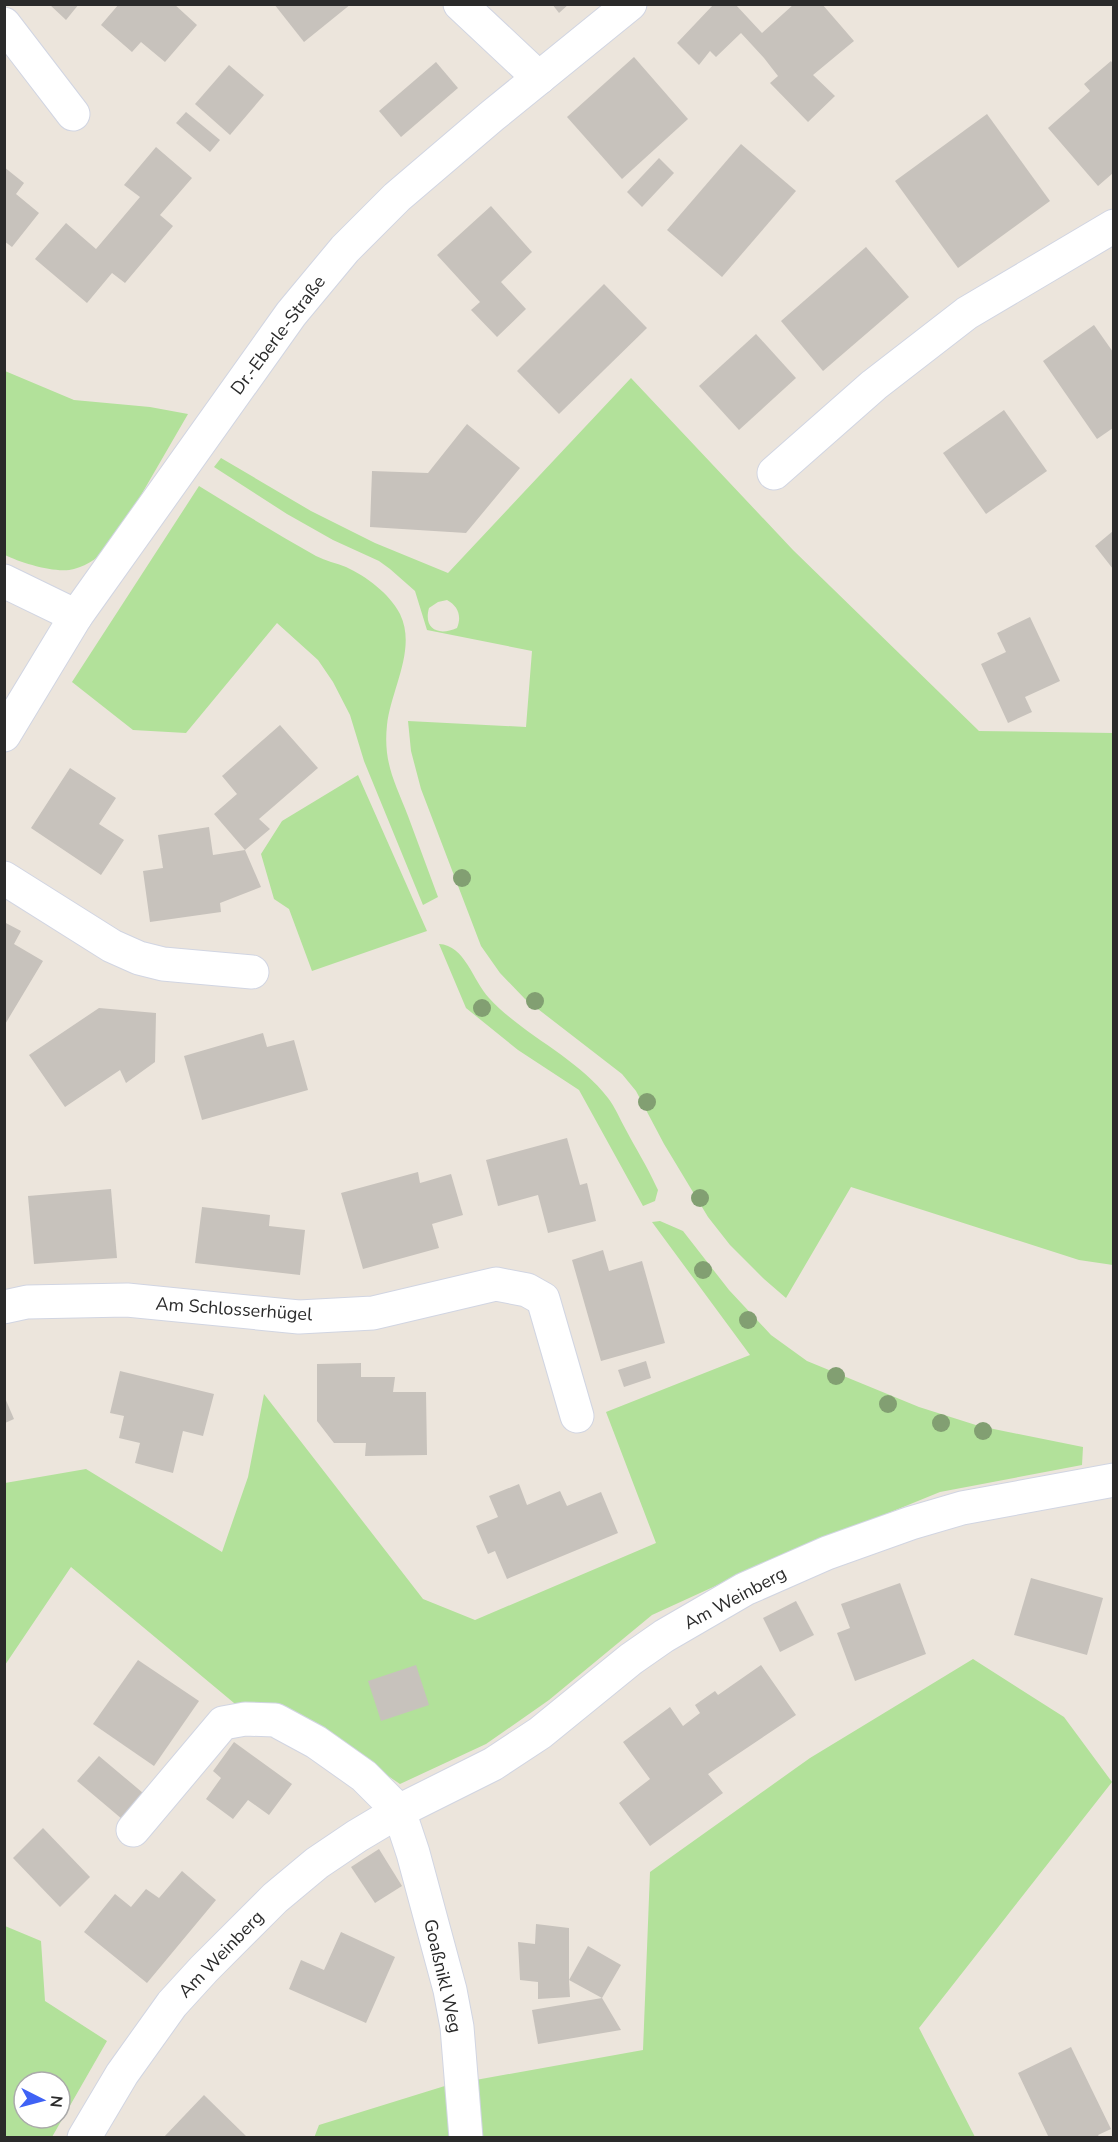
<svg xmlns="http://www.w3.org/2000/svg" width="1118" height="2142" font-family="'Nunito Sans',sans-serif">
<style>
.green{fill:#b2e19a;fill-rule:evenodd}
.building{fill:#c7c2bc}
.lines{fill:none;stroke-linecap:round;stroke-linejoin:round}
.minor-casing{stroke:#d1d5e2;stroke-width:35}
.minor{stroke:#fff;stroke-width:33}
.tree{fill:#829f72}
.labels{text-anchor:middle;stroke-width:6;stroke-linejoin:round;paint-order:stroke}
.street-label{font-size:18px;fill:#2a2a2a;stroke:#fff}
</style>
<rect width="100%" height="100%" fill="#ece5dc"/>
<g class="green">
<path d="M 5,371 L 74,400 L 150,407 L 188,414 L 111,547 C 99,556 89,565 74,569 C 57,574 21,563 5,555 Z"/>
<path d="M 631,378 L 793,550 L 979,731 L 1113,733 L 1113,1265 L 1079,1260 L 851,1187 L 786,1298 L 764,1279 L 730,1245 L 708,1217 L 664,1144 L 636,1091 L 622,1074 L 525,999 L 500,973 L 481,946 L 421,789 L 411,751 L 408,721 L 526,727 L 532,651 L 427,630 L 415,591 L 390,569 L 379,561 L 333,540 L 287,514 L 214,467 L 221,458 L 311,511 L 375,543 L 448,573 ZM 447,600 C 458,606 462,616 457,628 C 439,636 423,630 429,608 L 438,602 Z"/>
<path d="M 199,486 C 238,510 277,534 316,556 C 326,561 336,563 346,567 C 367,577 389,593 400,614 C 417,649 391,689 387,725 C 383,763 395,782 408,816 C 418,843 428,870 438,897 L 423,905 L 364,761 L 350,715 L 333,682 L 318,660 L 277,623 L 186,733 L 133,730 L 72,682 Z"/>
<path d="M 358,775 L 427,931 L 312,971 L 289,909 L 274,899 L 261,854 L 282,821 Z"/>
<path d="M 439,944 C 465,945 473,981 489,998 C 524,1036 577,1057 608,1098 C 615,1107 620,1119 626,1130 C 636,1149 647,1166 656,1186 L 658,1190 L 655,1201 L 643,1206 L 579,1090 L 518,1050 L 466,1008 Z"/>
<path d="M 660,1221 L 683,1231 L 729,1290 L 771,1335 L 807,1361 L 919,1407 L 979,1426 L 1083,1447 L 1082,1465 L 940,1492 L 768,1562 L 652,1615 L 549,1700 L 486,1744 L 400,1784 L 281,1704 L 240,1708 L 71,1567 L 5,1665 L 5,1483 L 86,1469 L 222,1552 L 248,1477 L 264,1394 L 423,1599 L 475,1620 L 656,1543 L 606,1412 L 750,1355 L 652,1222 Z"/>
<path d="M 973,1659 L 1064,1717 L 1112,1782 L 919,2028 L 975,2137 L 314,2138 L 319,2125 L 448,2085 L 643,2050 L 650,1872 L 810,1758 Z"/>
<path d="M 5,1926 L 41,1941 L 45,2001 L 107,2041 L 52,2137 L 5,2137 ZM 24,2082 L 60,2082 L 60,2118 L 24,2118 Z"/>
</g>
<g class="building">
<path d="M 49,4 L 79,4 L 66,20 Z"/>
<path d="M 119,4 L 174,4 L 197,25 L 165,62 L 141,42 L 132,52 L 101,25 Z"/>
<path d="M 274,4 L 351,4 L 304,42 Z"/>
<path d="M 552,4 L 569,4 L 559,13 Z"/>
<path d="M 714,4 L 735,4 L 762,33 L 794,4 L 822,4 L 854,41 L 813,75 L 835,96 L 808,122 L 770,83 L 778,76 L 764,58 L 741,33 L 716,57 L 710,51 L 699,65 L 677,43 Z"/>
<path d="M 634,57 L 688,119 L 622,179 L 567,117 Z"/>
<path d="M 1111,61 L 1113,64 L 1113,173 L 1098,186 L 1048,128 L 1090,91 L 1084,84 Z"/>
<path d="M 436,62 L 458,88 L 401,137 L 379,111 Z"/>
<path d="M 229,65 L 264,95 L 230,135 L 195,104 Z"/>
<path d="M 186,112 L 220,140 L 210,152 L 176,123 Z"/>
<path d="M 987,114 L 1050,201 L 958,268 L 895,181 Z"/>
<path d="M 741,144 L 796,191 L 722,277 L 667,230 Z"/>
<path d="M 156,147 L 192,178 L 160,215 L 173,226 L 125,283 L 112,273 L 87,303 L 35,259 L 66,223 L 96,249 L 140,197 L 124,185 Z"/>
<path d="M 659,158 L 674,173 L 642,207 L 627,192 Z"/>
<path d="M 4,167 L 24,183 L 16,194 L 39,213 L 12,247 L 4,241 Z"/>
<path d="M 491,206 L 532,252 L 501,282 L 526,309 L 497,337 L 471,310 L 480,302 L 437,255 Z"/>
<path d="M 866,247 L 909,297 L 823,371 L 781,321 Z"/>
<path d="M 604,284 L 647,328 L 559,414 L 517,371 Z"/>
<path d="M 1094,325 L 1113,352 L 1113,428 L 1097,439 L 1043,361 Z"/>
<path d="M 756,334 L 796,378 L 739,430 L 699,386 Z"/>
<path d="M 1004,410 L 1047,471 L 986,514 L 943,453 Z"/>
<path d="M 467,424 L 520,468 L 466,533 L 370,527 L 372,471 L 428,473 Z"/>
<path d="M 1113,531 L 1113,569 L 1095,546 Z"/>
<path d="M 1030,617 L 1060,681 L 1025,697 L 1032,712 L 1008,723 L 981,664 L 1006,652 L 997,633 Z"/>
<path d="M 280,725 L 318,768 L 259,819 L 270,829 L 245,850 L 214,814 L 237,794 L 222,776 Z"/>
<path d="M 70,768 L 116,798 L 99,824 L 124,840 L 101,875 L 31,828 Z"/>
<path d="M 209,827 L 213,855 L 245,850 L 261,887 L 220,903 L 221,912 L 150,922 L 143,871 L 163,868 L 158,835 Z"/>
<path d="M 4,922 L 21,931 L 14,944 L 43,961 L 4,1026 Z"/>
<path d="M 99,1008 L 156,1013 L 155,1062 L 126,1083 L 120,1070 L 65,1107 L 29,1055 Z"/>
<path d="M 263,1033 L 267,1047 L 294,1040 L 308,1090 L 202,1120 L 184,1056 Z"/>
<path d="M 567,1138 L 580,1185 L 587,1183 L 596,1221 L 548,1233 L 538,1195 L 498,1206 L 486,1160 Z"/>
<path d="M 418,1172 L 420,1183 L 451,1174 L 463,1215 L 432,1224 L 439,1248 L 363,1269 L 341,1193 Z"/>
<path d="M 111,1189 L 117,1258 L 34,1264 L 28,1196 Z"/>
<path d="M 202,1207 L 270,1215 L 269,1226 L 305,1230 L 300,1275 L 195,1263 Z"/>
<path d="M 603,1250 L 609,1271 L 642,1261 L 665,1343 L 601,1361 L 572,1260 Z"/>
<path d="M 646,1361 L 651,1378 L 624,1387 L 618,1370 Z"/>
<path d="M 361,1363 L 361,1377 L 395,1377 L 393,1392 L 426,1392 L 427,1455 L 365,1456 L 366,1443 L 334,1443 L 317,1421 L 317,1364 Z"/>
<path d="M 120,1371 L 214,1394 L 203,1436 L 183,1431 L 173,1473 L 135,1463 L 140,1443 L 119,1438 L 124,1416 L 110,1413 Z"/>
<path d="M 5,1398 L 14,1419 L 5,1423 Z"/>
<path d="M 519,1484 L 527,1505 L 560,1491 L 567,1506 L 601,1492 L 618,1533 L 507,1579 L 495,1551 L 488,1554 L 476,1526 L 498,1517 L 489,1496 Z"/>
<path d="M 1031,1578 L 1103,1598 L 1087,1655 L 1014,1635 Z"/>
<path d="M 900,1583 L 926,1654 L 855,1681 L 837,1633 L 850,1628 L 841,1604 Z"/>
<path d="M 796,1601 L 814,1635 L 780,1652 L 763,1618 Z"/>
<path d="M 138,1660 L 199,1701 L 154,1766 L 93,1724 Z"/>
<path d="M 416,1665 L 429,1705 L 381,1721 L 368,1681 Z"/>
<path d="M 761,1665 L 796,1715 L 708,1774 L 723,1793 L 650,1846 L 619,1803 L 650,1779 L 623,1742 L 670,1707 L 683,1726 L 700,1713 L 695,1705 L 715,1691 L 718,1695 Z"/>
<path d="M 234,1742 L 292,1784 L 269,1815 L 248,1800 L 233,1819 L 206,1799 L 221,1778 L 213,1771 Z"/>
<path d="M 99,1756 L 143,1793 L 122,1819 L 77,1781 Z"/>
<path d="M 43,1828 L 90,1877 L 60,1907 L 13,1858 Z"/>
<path d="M 379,1849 L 402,1886 L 375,1903 L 351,1867 Z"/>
<path d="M 182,1871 L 216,1900 L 147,1983 L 84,1932 L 115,1894 L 131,1907 L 146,1889 L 159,1898 Z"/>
<path d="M 536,1924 L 569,1928 L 569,1980 L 588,1946 L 621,1965 L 602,1998 L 569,1980 L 570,1997 L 538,1999 L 538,1982 L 520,1980 L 518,1942 L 535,1944 Z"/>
<path d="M 341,1932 L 395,1957 L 366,2023 L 289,1989 L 301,1960 L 324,1970 Z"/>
<path d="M 602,1998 L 621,2030 L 538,2044 L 532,2010 Z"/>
<path d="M 1071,2047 L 1111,2129 L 1098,2135 L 1100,2138 L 1049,2138 L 1018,2073 Z"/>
<path d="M 204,2095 L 248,2138 L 163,2138 Z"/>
</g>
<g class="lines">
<g class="minor-casing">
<g id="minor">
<path d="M 460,4 L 539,78"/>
<path d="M 4,24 L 73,114"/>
<path d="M 774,473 L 874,385 L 967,313 L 1114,226"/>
<path d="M 4,581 L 76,616"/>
<path d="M 4,735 L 76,616 L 291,314 L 345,249 L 397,197 L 492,116 L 630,4"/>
<path d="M 4,878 L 112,946 L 139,958 L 163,964 L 252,972"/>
<path d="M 4,1307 L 27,1302 L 127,1300 L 299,1317 L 373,1313 L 496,1284 L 527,1290 L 543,1299 L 577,1416"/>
<path d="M 133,1830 L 223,1723 L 245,1719 L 275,1720 L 279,1722 L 316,1742 L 364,1776 L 399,1811 L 413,1853 L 450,1990 L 457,2027 L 466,2138"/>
<path d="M 84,2138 L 122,2074 L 172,2004 L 204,1969 L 275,1898 L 317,1863 L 357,1836 L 399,1811 L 493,1764 L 540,1733 L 631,1659 L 664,1636 L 745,1589 L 827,1553 L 911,1523 L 962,1508 L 1114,1480"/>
</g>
</g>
<use href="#minor" class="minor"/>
</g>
<g class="tree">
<circle cx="462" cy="878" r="9"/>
<circle cx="535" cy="1001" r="9"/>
<circle cx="482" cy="1008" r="9"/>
<circle cx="647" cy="1102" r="9"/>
<circle cx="700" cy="1198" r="9"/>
<circle cx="703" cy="1270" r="9"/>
<circle cx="748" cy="1320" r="9"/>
<circle cx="836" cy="1376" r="9"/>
<circle cx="888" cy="1404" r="9"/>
<circle cx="941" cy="1423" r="9"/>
<circle cx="983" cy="1431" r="9"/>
</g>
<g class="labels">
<g class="street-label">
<text transform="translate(278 335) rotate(-53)" y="6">Dr.-Eberle-Straße</text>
<text transform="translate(234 1309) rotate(4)" y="6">Am Schlosserhügel</text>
<text transform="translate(735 1598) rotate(-28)" y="6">Am Weinberg</text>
<text transform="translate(221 1954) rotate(-46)" y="6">Am Weinberg</text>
<text transform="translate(443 1976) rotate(77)" y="6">Goaßnikl Weg</text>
</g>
</g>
<rect width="1118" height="2142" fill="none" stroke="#2a2a2a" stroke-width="12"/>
<g transform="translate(42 2100) rotate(96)"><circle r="28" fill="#ffffff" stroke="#aaaaaa" stroke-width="1.5"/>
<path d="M0-4.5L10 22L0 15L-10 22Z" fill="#3f62f5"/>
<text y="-9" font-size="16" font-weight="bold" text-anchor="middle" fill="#2a2a2a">N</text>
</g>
</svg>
